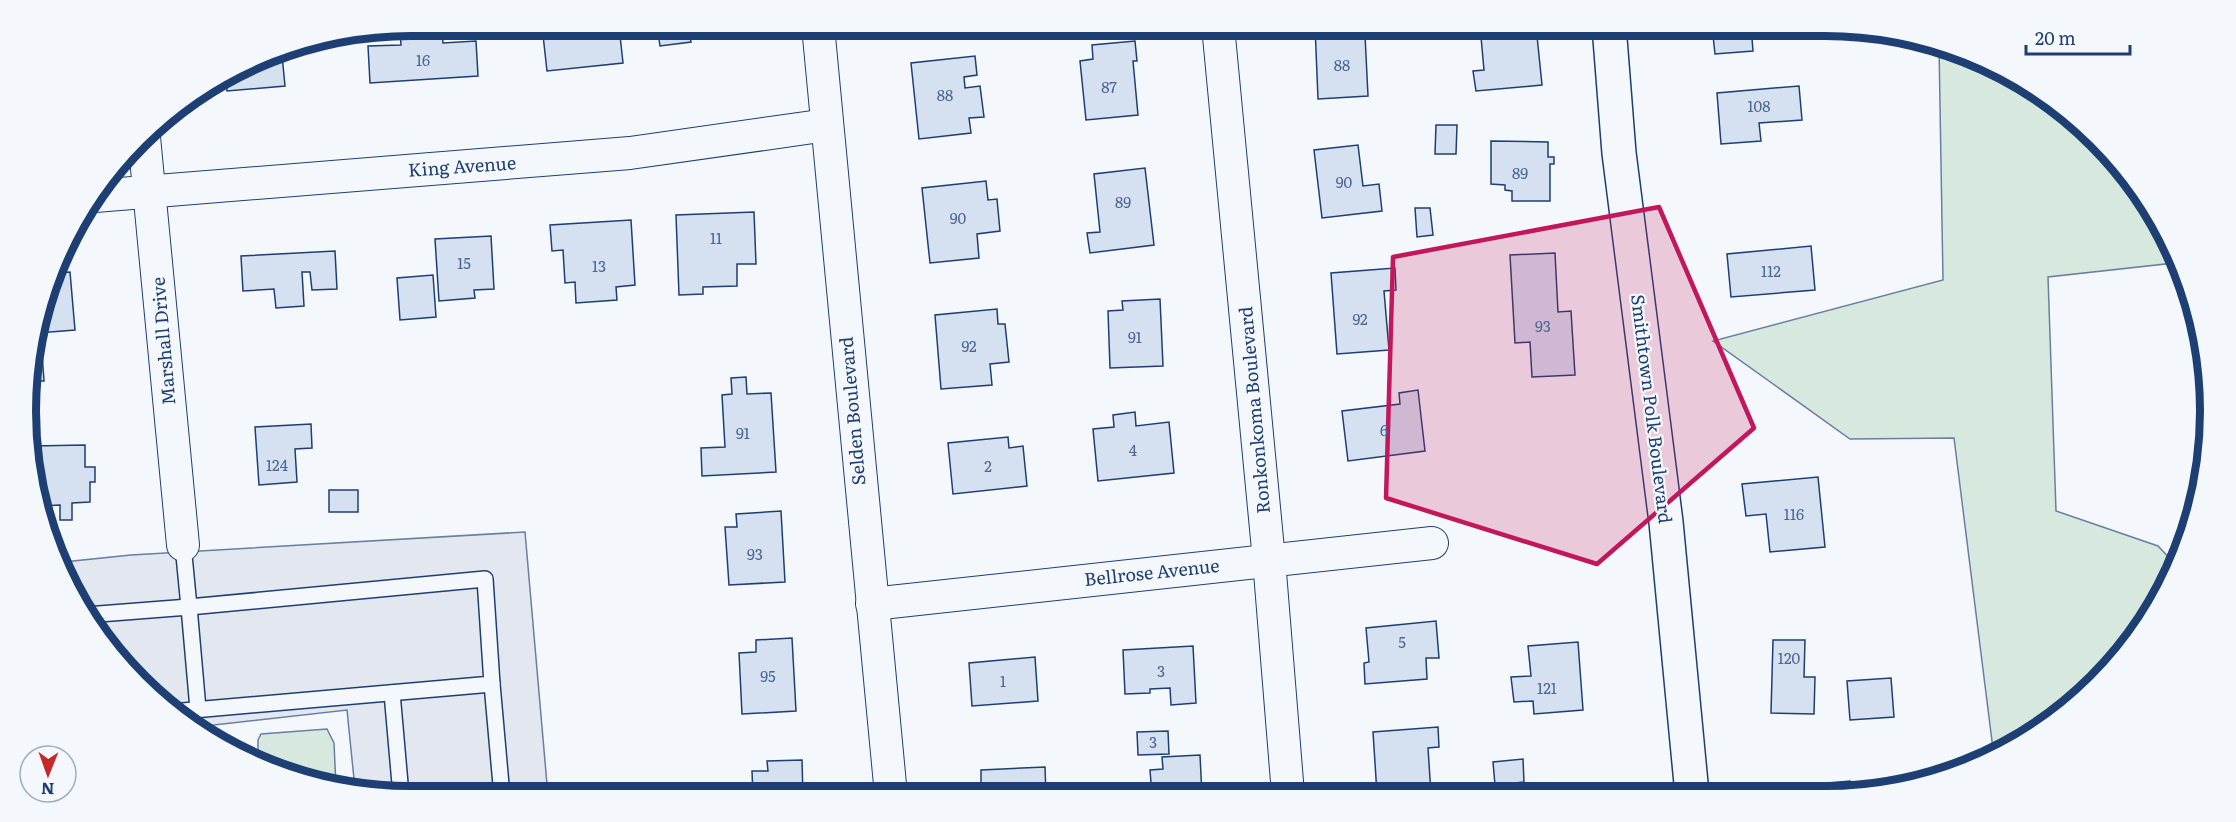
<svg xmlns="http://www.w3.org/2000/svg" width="2236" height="822" font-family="Literata,serif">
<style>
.green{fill:#d7e8df;stroke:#687fa3;stroke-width:1.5}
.parking{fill:#e3e8f0;stroke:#687fa3;stroke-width:1.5}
.building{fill:#d5e0f0;stroke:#1d3f73;stroke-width:1.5}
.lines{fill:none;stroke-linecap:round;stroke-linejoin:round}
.lane-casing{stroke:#1d3f73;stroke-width:18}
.street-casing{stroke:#1d3f73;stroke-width:34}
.secondary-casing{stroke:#1d3f73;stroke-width:36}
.lane{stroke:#f4f7fb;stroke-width:15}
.street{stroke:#f4f7fb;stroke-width:32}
.secondary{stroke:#f4f7fb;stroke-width:33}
.marked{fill:#c2185b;fill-opacity:0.2;stroke:#c2185b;stroke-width:4.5;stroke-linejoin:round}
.labels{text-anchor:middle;stroke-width:4.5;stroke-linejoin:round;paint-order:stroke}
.number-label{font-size:15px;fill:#4b6792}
.street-label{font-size:18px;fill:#1d3f73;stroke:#f4f7fb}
.rim{fill:none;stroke:#1d3f73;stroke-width:8}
</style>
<rect width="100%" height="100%" fill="#f4f7fb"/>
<g class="green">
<path d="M 1939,46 L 2060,105 L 2159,219 L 2174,263 L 2048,277 L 2056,511 L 2158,546 L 2175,564 L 2159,604 L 2079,701 L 1994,757 L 1954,438 L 1850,439 L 1713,341 L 1943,280 Z"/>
<path d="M 327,729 L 334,743 L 336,787 L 311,783 L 258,757 L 258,740 L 261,734 Z"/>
</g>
<path class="parking" d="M 525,532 L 548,796 L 411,796 L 355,789 L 347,710 L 196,727 L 177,717 L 90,625 L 64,562 L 131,555 Z"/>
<g class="building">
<path d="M 542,26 L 619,26 L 623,63 L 547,71 Z"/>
<path d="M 657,26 L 733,26 L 734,31 L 690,36 L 691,42 L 660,46 Z"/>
<path d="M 1315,26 L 1355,26 L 1356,36 L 1365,35 L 1368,96 L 1318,99 Z"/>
<path d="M 1480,26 L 1536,26 L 1542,85 L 1476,91 L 1473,71 L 1484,70 Z"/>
<path d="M 1712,26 L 1751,26 L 1753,51 L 1715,54 Z"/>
<path d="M 442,28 L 443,43 L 476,41 L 478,76 L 370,83 L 368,46 L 401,45 L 400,31 Z"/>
<path d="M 322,40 L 322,47 L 289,48 L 289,46 Z"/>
<path d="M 1135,41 L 1137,61 L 1133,61 L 1138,115 L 1086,120 L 1080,61 L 1093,59 L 1092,45 Z"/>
<path d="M 282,55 L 285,86 L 227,91 L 226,81 L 270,56 Z"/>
<path d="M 975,56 L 977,75 L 964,77 L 965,88 L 980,86 L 984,117 L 969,118 L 971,133 L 919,139 L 911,63 Z"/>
<path d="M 1799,86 L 1802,120 L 1759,123 L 1761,141 L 1721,144 L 1717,93 Z"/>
<path d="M 1436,125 L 1457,125 L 1456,154 L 1435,154 Z"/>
<path d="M 1491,141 L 1548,142 L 1548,157 L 1554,157 L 1554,164 L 1550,164 L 1550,201 L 1512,201 L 1512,191 L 1505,190 L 1505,185 L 1491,184 Z"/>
<path d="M 1358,145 L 1363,186 L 1379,184 L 1382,211 L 1322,218 L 1314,150 Z"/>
<path d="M 1145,168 L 1154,245 L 1090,253 L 1087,233 L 1100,232 L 1094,174 Z"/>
<path d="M 986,181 L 988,200 L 997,199 L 1000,231 L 977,234 L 979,258 L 930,263 L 922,188 Z"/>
<path d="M 1415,208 L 1430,208 L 1433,235 L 1417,237 Z"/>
<path d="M 754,212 L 756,264 L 737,264 L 737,286 L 703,287 L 703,294 L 679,295 L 676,215 Z"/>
<path d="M 631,220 L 635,285 L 616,287 L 617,300 L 576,303 L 575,282 L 565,283 L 563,250 L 552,251 L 550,225 Z"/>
<path d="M 491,236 L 494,289 L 474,290 L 475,298 L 439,301 L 435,239 Z"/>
<path d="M 1811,246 L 1815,290 L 1731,297 L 1727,254 Z"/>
<path d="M 335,251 L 337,289 L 312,290 L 310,272 L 302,272 L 304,306 L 276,308 L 274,289 L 243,291 L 241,256 Z"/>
<path d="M 1555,253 L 1558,312 L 1571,311 L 1575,375 L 1532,377 L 1530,342 L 1515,343 L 1510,255 Z"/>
<path d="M 1395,268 L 1396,290 L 1384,291 L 1389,350 L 1337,354 L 1331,273 Z"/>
<path d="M 70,272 L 75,330 L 38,333 L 58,273 Z"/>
<path d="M 433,275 L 436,317 L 400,320 L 397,278 Z"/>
<path d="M 1160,299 L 1163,366 L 1110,368 L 1108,311 L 1123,310 L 1122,301 Z"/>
<path d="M 997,309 L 998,324 L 1005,324 L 1009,362 L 990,364 L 992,385 L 941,389 L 935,315 Z"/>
<path d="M 36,339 L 41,339 L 44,381 L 30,381 L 29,360 Z"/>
<path d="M 746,377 L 747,394 L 771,393 L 776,472 L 702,476 L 701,448 L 725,447 L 722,395 L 732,394 L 731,378 Z"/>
<path d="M 1418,390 L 1425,451 L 1348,461 L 1342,411 L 1400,404 L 1399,393 Z"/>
<path d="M 1135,412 L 1136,426 L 1169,422 L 1174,473 L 1098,481 L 1093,429 L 1114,427 L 1113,415 Z"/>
<path d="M 311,424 L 312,448 L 295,449 L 297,482 L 259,485 L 255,427 Z"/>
<path d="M 1008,437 L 1009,448 L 1023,446 L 1027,486 L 953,494 L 948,443 Z"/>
<path d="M 85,445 L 85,467 L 95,467 L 95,482 L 90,482 L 90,502 L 72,503 L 72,520 L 60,520 L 60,505 L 41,506 L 33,487 L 32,446 Z"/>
<path d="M 1818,477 L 1825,547 L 1770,552 L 1766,514 L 1746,516 L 1742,484 Z"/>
<rect x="329" y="490" width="29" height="22"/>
<path d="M 781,511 L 785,582 L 729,585 L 725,527 L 737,527 L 736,514 Z"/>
<path d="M 1436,621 L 1439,658 L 1426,658 L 1427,679 L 1365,684 L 1364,663 L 1369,662 L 1366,628 Z"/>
<path d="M 792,638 L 796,711 L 742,714 L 739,653 L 756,652 L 756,640 Z"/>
<path d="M 1773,640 L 1805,640 L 1804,677 L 1815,677 L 1814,714 L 1771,713 Z"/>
<path d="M 1578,642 L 1583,710 L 1534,714 L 1533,701 L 1514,702 L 1511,677 L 1531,676 L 1528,646 Z"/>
<path d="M 1193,646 L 1196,703 L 1171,705 L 1170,688 L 1150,689 L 1150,693 L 1125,694 L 1123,650 Z"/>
<path d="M 1035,657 L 1038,701 L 972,706 L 969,663 Z"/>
<path d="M 1891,678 L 1894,717 L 1850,720 L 1847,681 Z"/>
<path d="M 1438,727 L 1439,747 L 1428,748 L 1431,794 L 1377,794 L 1373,732 Z"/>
<path d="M 1168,731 L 1169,754 L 1138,755 L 1137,732 Z"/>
<path d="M 1200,755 L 1202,795 L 1152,795 L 1150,770 L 1163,769 L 1162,757 Z"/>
<path d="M 1523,759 L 1524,782 L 1495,785 L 1493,762 Z"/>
<path d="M 802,760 L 803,796 L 753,796 L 752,771 L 768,771 L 767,761 Z"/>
<path d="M 1045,767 L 1046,795 L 981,795 L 981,770 Z"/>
<path d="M 1850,781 L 1851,793 L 1785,793 L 1784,787 Z"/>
</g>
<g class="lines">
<g class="lane-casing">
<g id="lane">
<path d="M 86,615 L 189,607 L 198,709"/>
<path d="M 492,684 L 502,796"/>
<path d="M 392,693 L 401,795"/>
<path d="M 171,712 L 492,684 L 485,579 L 189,607 L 183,545"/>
</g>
</g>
<g class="street-casing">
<g id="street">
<path d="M 818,26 L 891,795"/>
<path d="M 1218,26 L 1269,560 L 1288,794"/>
<path d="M 144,137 L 183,545"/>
<path d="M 95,196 L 630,153 L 827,125"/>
<path d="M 872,604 L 1432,543"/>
</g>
</g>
<g class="secondary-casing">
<path id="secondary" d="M 1609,26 L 1619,153 L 1666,522 L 1692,794"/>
</g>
<use href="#lane" class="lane"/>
<use href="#street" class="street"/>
<use href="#secondary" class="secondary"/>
</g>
<path class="marked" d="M 1659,207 L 1754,428 L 1597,564 L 1386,498 L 1393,257 Z"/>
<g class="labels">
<g class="number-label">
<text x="423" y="66">16</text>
<text x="1342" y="71">88</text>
<text x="1109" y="93">87</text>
<text x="945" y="101">88</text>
<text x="1759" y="112">108</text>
<text x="1520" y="179">89</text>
<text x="1344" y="188">90</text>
<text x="1123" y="208">89</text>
<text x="958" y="224">90</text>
<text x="716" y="244">11</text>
<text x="464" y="269">15</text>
<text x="599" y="272">13</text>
<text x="1771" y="277">112</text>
<text x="1360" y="325">92</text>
<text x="1543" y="332">93</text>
<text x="1135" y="343">91</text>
<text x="969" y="352">92</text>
<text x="1384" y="436">6</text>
<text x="743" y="439">91</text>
<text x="1133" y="456">4</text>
<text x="277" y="471">124</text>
<text x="988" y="472">2</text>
<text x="1794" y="520">116</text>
<text x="755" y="560">93</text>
<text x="1402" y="648">5</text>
<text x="1789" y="664">120</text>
<text x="1161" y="677">3</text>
<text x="768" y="682">95</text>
<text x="1003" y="687">1</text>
<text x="1547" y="694">121</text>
<text x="1153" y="748">3</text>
</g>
<g class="street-label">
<text transform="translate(462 167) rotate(-4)" y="6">King Avenue</text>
<text transform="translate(164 341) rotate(-95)" y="6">Marshall Drive</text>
<text transform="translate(1651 409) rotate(83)" y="6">Smithtown Polk Boulevard</text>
<text transform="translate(1255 410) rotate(-95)" y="6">Ronkonkoma Boulevard</text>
<text transform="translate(853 411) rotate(-95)" y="6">Selden Boulevard</text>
<text transform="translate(1152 573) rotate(-6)" y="6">Bellrose Avenue</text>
</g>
</g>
<path d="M0 0H2236V822H0ZM411 36H1825A375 375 0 0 1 2200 411V411A375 375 0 0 1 1825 786H411A375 375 0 0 1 36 411V411A375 375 0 0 1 411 36Z" fill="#f4f7fb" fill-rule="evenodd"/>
<path class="rim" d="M411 36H1825A375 375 0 0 1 2200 411V411A375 375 0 0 1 1825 786H411A375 375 0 0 1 36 411V411A375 375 0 0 1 411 36Z"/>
<g transform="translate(48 774) rotate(181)"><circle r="28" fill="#f4f7fb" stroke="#9eadc5" stroke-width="1.5"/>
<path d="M0-4.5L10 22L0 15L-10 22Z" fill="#c62828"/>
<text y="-9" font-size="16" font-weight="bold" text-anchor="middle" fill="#1d3f73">N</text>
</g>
<path d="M2026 45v9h104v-9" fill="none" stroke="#1d3f73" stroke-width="3"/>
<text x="2035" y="45" font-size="18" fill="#1d3f73" stroke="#f4f7fb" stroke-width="4.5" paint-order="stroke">20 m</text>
</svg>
